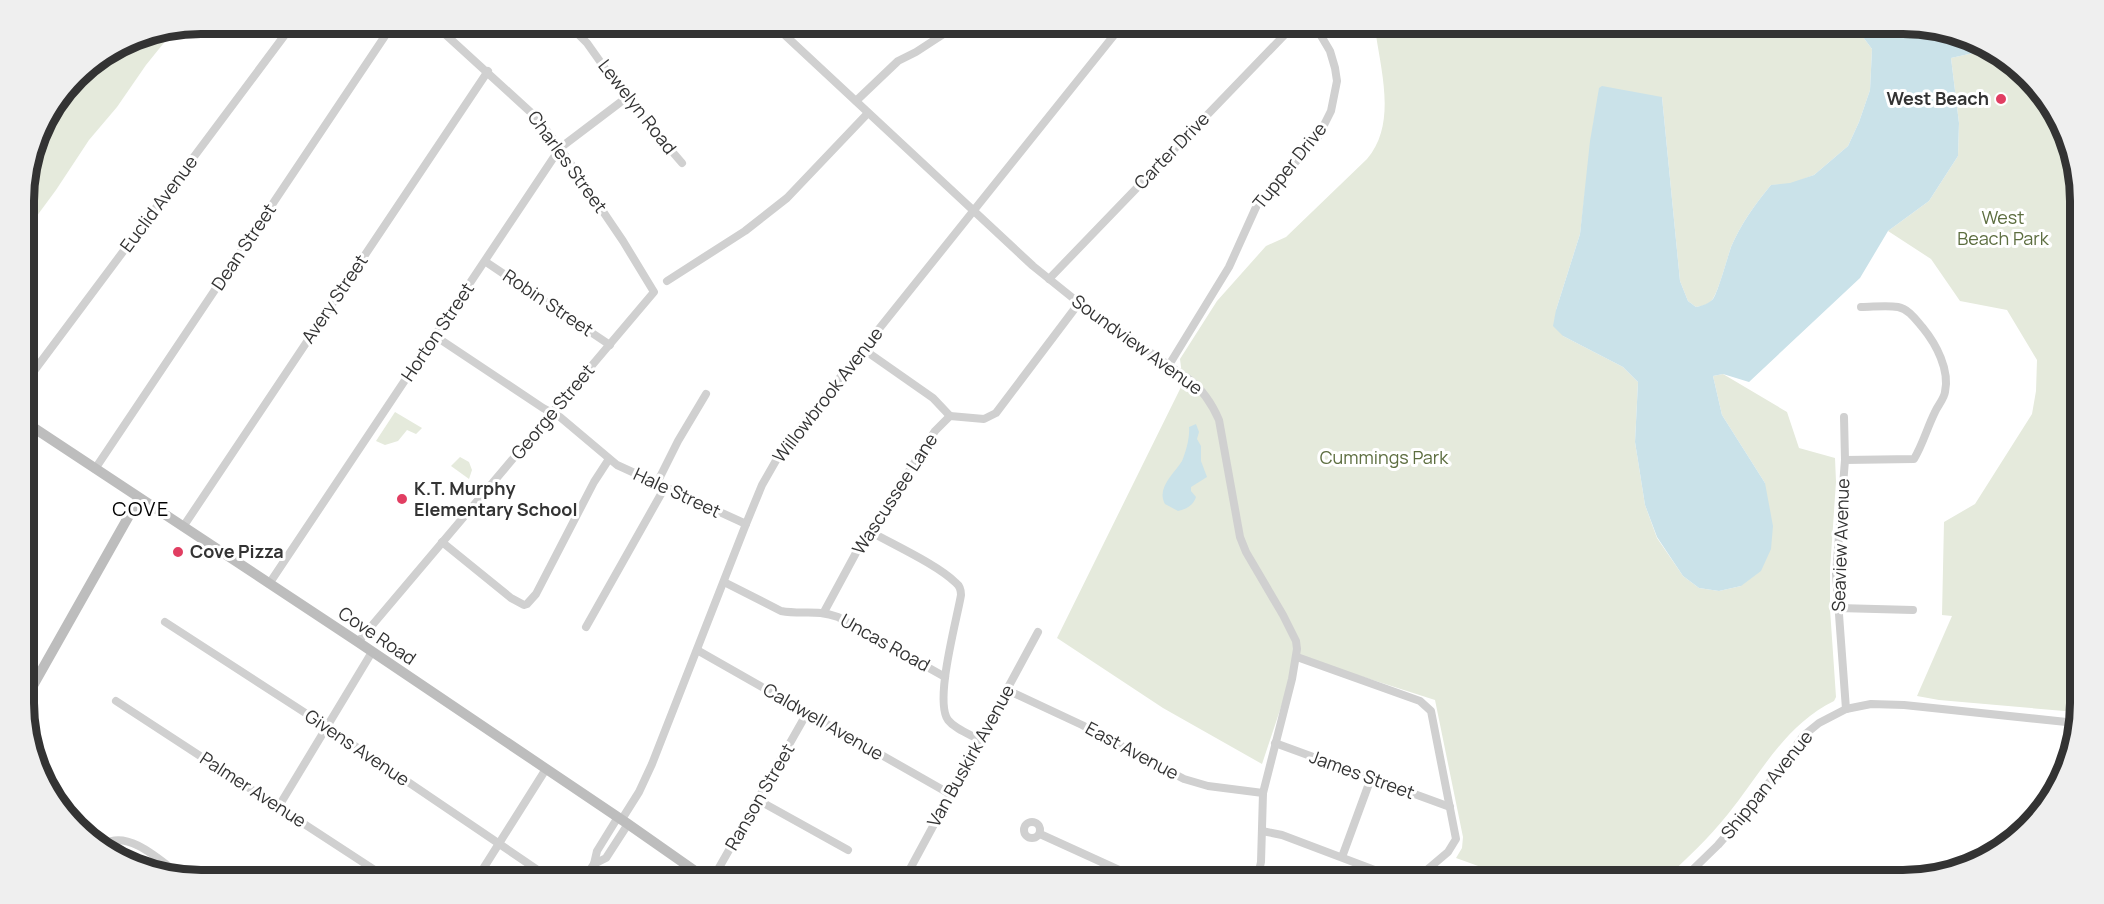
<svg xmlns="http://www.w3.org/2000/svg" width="2104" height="904" font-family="Manrope,sans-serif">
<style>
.green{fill:#e5eadc}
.water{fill:#cae2e9}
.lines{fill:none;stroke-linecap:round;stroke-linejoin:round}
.street{stroke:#d0d0d0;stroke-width:8}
.secondary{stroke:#bdbdbd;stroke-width:10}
.poi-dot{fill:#e13e62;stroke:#fff;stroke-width:2}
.labels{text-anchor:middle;stroke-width:6;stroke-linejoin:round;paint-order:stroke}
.poi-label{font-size:18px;font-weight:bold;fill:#333;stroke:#fff;text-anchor:start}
.street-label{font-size:18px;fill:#333;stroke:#fff}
.park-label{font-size:18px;fill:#5d6e40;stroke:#fff}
.neighbourhood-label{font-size:20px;letter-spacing:1.5px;fill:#000;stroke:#fff}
.rim{fill:none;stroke:#333;stroke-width:8}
</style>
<rect width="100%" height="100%" fill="#fff"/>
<g class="green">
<path d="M 1371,24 L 1871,24 L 1863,37 L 1872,49 L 1870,90 L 1859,122 L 1848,146 L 1814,175 L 1790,184 L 1771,185 C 1755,204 1741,224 1731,247 C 1727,259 1718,293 1712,300 C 1708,305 1702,306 1696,307 L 1688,301 L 1680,281 L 1662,97 L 1594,120 L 1580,234 L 1556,310 L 1563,336 L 1623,367 L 1638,382 L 1635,442 L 1645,505 L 1657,538 L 1683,576 L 1699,588 L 1719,591 L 1741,586 L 1765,483 L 1722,415 L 1713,376 L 1723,374 L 1787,412 L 1799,448 L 1835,458 L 1836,482 L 1830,570 L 1830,609 L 1836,697 L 1834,701 C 1784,726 1762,772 1728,814 C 1709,838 1686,859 1664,880 L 1517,880 L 1456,858 L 1462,848 L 1463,837 L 1435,700 L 1298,656 L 1262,764 L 1163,708 L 1057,638 L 1183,383 L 1180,359 L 1217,301 L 1266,246 L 1286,237 L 1367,159 C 1396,125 1382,75 1376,35 Z"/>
<path d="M 175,29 L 146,65 L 117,107 L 89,140 L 56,190 L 25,232 L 24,190 L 42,123 L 84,68 L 134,37 Z"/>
<path d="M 1987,50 L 2043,93 L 2078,178 L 2080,703 L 2071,710 L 2064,711 L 1939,700 L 1917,696 L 1952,616 L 1942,615 L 1944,522 L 1975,504 L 2032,414 L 2036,391 L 2037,360 L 2007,310 L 1960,301 L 1931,259 L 1888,231 L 1929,201 L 1958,156 L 1959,123 L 1951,58 Z"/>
<path d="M 395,412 L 422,428 L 416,434 L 407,430 L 398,441 L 385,445 L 376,441 Z"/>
<path d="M 460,457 L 469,462 L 472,470 L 469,479 L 451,466 Z"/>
</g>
<g class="water">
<path d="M 1871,24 L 1902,24 L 1970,37 L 1987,50 L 1951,58 L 1959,123 L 1958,156 L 1929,201 L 1888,231 L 1860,278 L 1749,382 L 1723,374 L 1713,376 L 1722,415 L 1765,483 L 1773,526 L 1771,549 L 1761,571 L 1741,586 L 1719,591 L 1699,588 L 1683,576 L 1657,537 L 1645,505 L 1635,442 L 1638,382 L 1623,367 L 1563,336 L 1553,326 L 1556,310 L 1580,234 L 1590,141 L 1599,88 L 1602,86 L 1662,97 L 1680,281 L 1688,301 L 1696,307 C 1702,306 1708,304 1713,299 C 1718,292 1727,259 1731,247 C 1741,224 1755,204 1771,185 L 1790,183 L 1814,175 L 1848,146 L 1859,122 L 1870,90 L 1872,49 L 1863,37 Z"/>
<path d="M 1196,424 L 1199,432 L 1197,439 L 1201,446 L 1201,461 L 1207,477 L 1191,487 L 1191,491 L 1196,497 C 1193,506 1186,509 1178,511 L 1165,504 C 1156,488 1174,474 1182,461 C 1186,452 1190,437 1189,427 Z"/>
</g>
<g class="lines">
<g class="street">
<path d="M 568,24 L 587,43 L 626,98 L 682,163"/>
<path d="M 773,24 L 1033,266 L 1079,303 L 1190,380 C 1204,391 1212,404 1219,420 L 1240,537 L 1246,552 L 1283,615 L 1296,641 L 1297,649 L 1292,679 L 1263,793 L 1261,862 L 1257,880"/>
<path d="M 781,31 L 788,24"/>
<path d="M 856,101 L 898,61 L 916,52 L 959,24"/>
<path d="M 486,262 L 610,345"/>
<path d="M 1049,279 L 1295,24"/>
<path d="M 667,281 L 745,231 L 787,198 L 868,113"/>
<path d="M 435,336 L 543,408 L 560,417 L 617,465 L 746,524"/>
<path d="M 863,349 L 933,398 L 950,416"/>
<path d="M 1169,365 L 1229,267 L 1257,205 L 1318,137 L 1331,111 L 1337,81 L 1335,68 L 1330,51 L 1314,24"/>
<path d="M 25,383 L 293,24"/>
<path d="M 1844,417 L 1845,460 L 1836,574 L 1846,709"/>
<path d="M 1845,460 L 1914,459 C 1923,444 1927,428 1935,412 C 1938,405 1944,399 1945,392 C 1950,370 1936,344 1923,328 C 1916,320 1909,309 1898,307 C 1886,305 1873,307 1861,307"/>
<path d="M 95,469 L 393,24"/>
<path d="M 657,483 L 678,441 L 706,394"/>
<path d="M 183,527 L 488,71"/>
<path d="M 871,532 C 894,545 938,565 956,583 C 960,586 961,590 961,595 C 957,619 934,701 948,720 C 955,729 969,734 980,740"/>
<path d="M 442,542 L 511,598 L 524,605 L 527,604 L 536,594 L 594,482 L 609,459"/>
<path d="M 724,582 L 781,611 C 803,615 816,609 838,617 L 945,677"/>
<path d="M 269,584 L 560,148 L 626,98"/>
<path d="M 1838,608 L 1913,610"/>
<path d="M 824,612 L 857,551 L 935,431 L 950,416 L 984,419 L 996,413 L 1079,303"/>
<path d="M 165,622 L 327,727 L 548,877"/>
<path d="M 586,627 L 665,487"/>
<path d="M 358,642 L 654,292 L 623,241 L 560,148 L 537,118 L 434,24"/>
<path d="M 697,650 L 950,794"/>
<path d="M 1297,657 L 1420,701 L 1431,711 L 1456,839 L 1448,852 L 1415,880"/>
<path d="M 1007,690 L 1082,725 L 1184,779 L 1208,786 L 1263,793"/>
<path d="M 116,701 L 390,880"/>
<path d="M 1275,743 L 1450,807"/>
<path d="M 758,800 L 848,850"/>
<path d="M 279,806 L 372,652"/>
<path d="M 622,819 L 639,792 L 652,764 L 746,524 L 762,485 L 782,450 L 1123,24"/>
<circle cx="1032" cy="830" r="8"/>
<path d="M 1262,831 L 1282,835 L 1401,880"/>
<path d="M 1040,834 L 1141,880"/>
<path d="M 105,844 C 128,829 162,862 181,876"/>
<path d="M 1342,857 L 1371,778"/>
<path d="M 594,864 L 606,858 L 628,824"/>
<path d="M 476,880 L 546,769"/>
<path d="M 583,880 L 594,864 L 597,851 L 618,817"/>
<path d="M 712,880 L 807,713"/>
<path d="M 904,880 L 1038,632"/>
<path d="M 1682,880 L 1718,845 L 1752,806 L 1803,736 L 1819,723 L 1846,709 L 1871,704 L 1904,705 L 2076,723"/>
</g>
<g class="secondary">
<path d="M 25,422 L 358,642 L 628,824 L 708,880"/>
<path d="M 26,698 L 139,498"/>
</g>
</g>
<g class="poi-dot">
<circle cx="2001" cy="99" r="6"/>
<circle cx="402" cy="499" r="6"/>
<circle cx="178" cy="552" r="6"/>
</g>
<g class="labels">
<g class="poi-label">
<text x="1989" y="105" text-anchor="end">West Beach</text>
<text x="414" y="495">K.T. Murphy<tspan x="414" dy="21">Elementary School</tspan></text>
<text x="190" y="558">Cove Pizza</text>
</g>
<g class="street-label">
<text transform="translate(637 107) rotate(52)" y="6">Lewelyn Road</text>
<text transform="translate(1172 151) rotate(-46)" y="6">Carter Drive</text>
<text transform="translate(567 162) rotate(54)" y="6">Charles Street</text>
<text transform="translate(1290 166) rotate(-51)" y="6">Tupper Drive</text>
<text transform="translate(159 204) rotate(-53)" y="6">Euclid Avenue</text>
<text transform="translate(244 247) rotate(-56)" y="6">Dean Street</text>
<text transform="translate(335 299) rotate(-56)" y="6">Avery Street</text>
<text transform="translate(548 303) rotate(34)" y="6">Robin Street</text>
<text transform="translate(438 332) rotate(-56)" y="6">Horton Street</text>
<text transform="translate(1137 345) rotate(36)" y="6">Soundview Avenue</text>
<text transform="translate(828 395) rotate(-52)" y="6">Willowbrook Avenue</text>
<text transform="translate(553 412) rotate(-50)" y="6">George Street</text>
<text transform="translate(677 493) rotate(25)" y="6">Hale Street</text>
<text transform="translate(895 494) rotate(-57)" y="6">Wascussee Lane</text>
<text transform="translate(1841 545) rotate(-88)" y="6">Seaview Avenue</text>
<text transform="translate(377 636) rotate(34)" y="6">Cove Road</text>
<text transform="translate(885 643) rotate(29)" y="6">Uncas Road</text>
<text transform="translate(823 722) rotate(30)" y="6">Caldwell Avenue</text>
<text transform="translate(357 748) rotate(34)" y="6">Givens Avenue</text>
<text transform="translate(1132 751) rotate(28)" y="6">East Avenue</text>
<text transform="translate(971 756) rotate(-61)" y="6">Van Buskirk Avenue</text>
<text transform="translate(1362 775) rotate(20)" y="6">James Street</text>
<text transform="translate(1767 785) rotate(-51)" y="6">Shippan Avenue</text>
<text transform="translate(253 790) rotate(33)" y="6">Palmer Avenue</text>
<text transform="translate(760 797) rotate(-60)" y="6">Ranson Street</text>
</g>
<g class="park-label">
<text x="2003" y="224">West<tspan x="2003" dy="21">Beach Park</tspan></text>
<text x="1384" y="464">Cummings Park</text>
</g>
<g class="neighbourhood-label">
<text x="141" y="516">COVE</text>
</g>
</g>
<path d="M0 0H2104V904H0ZM201 34H1903A167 167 0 0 1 2070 201V703A167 167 0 0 1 1903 870H201A167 167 0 0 1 34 703V201A167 167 0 0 1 201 34Z" fill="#efefef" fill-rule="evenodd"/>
<path class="rim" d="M201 34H1903A167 167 0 0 1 2070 201V703A167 167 0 0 1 1903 870H201A167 167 0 0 1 34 703V201A167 167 0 0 1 201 34Z"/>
</svg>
